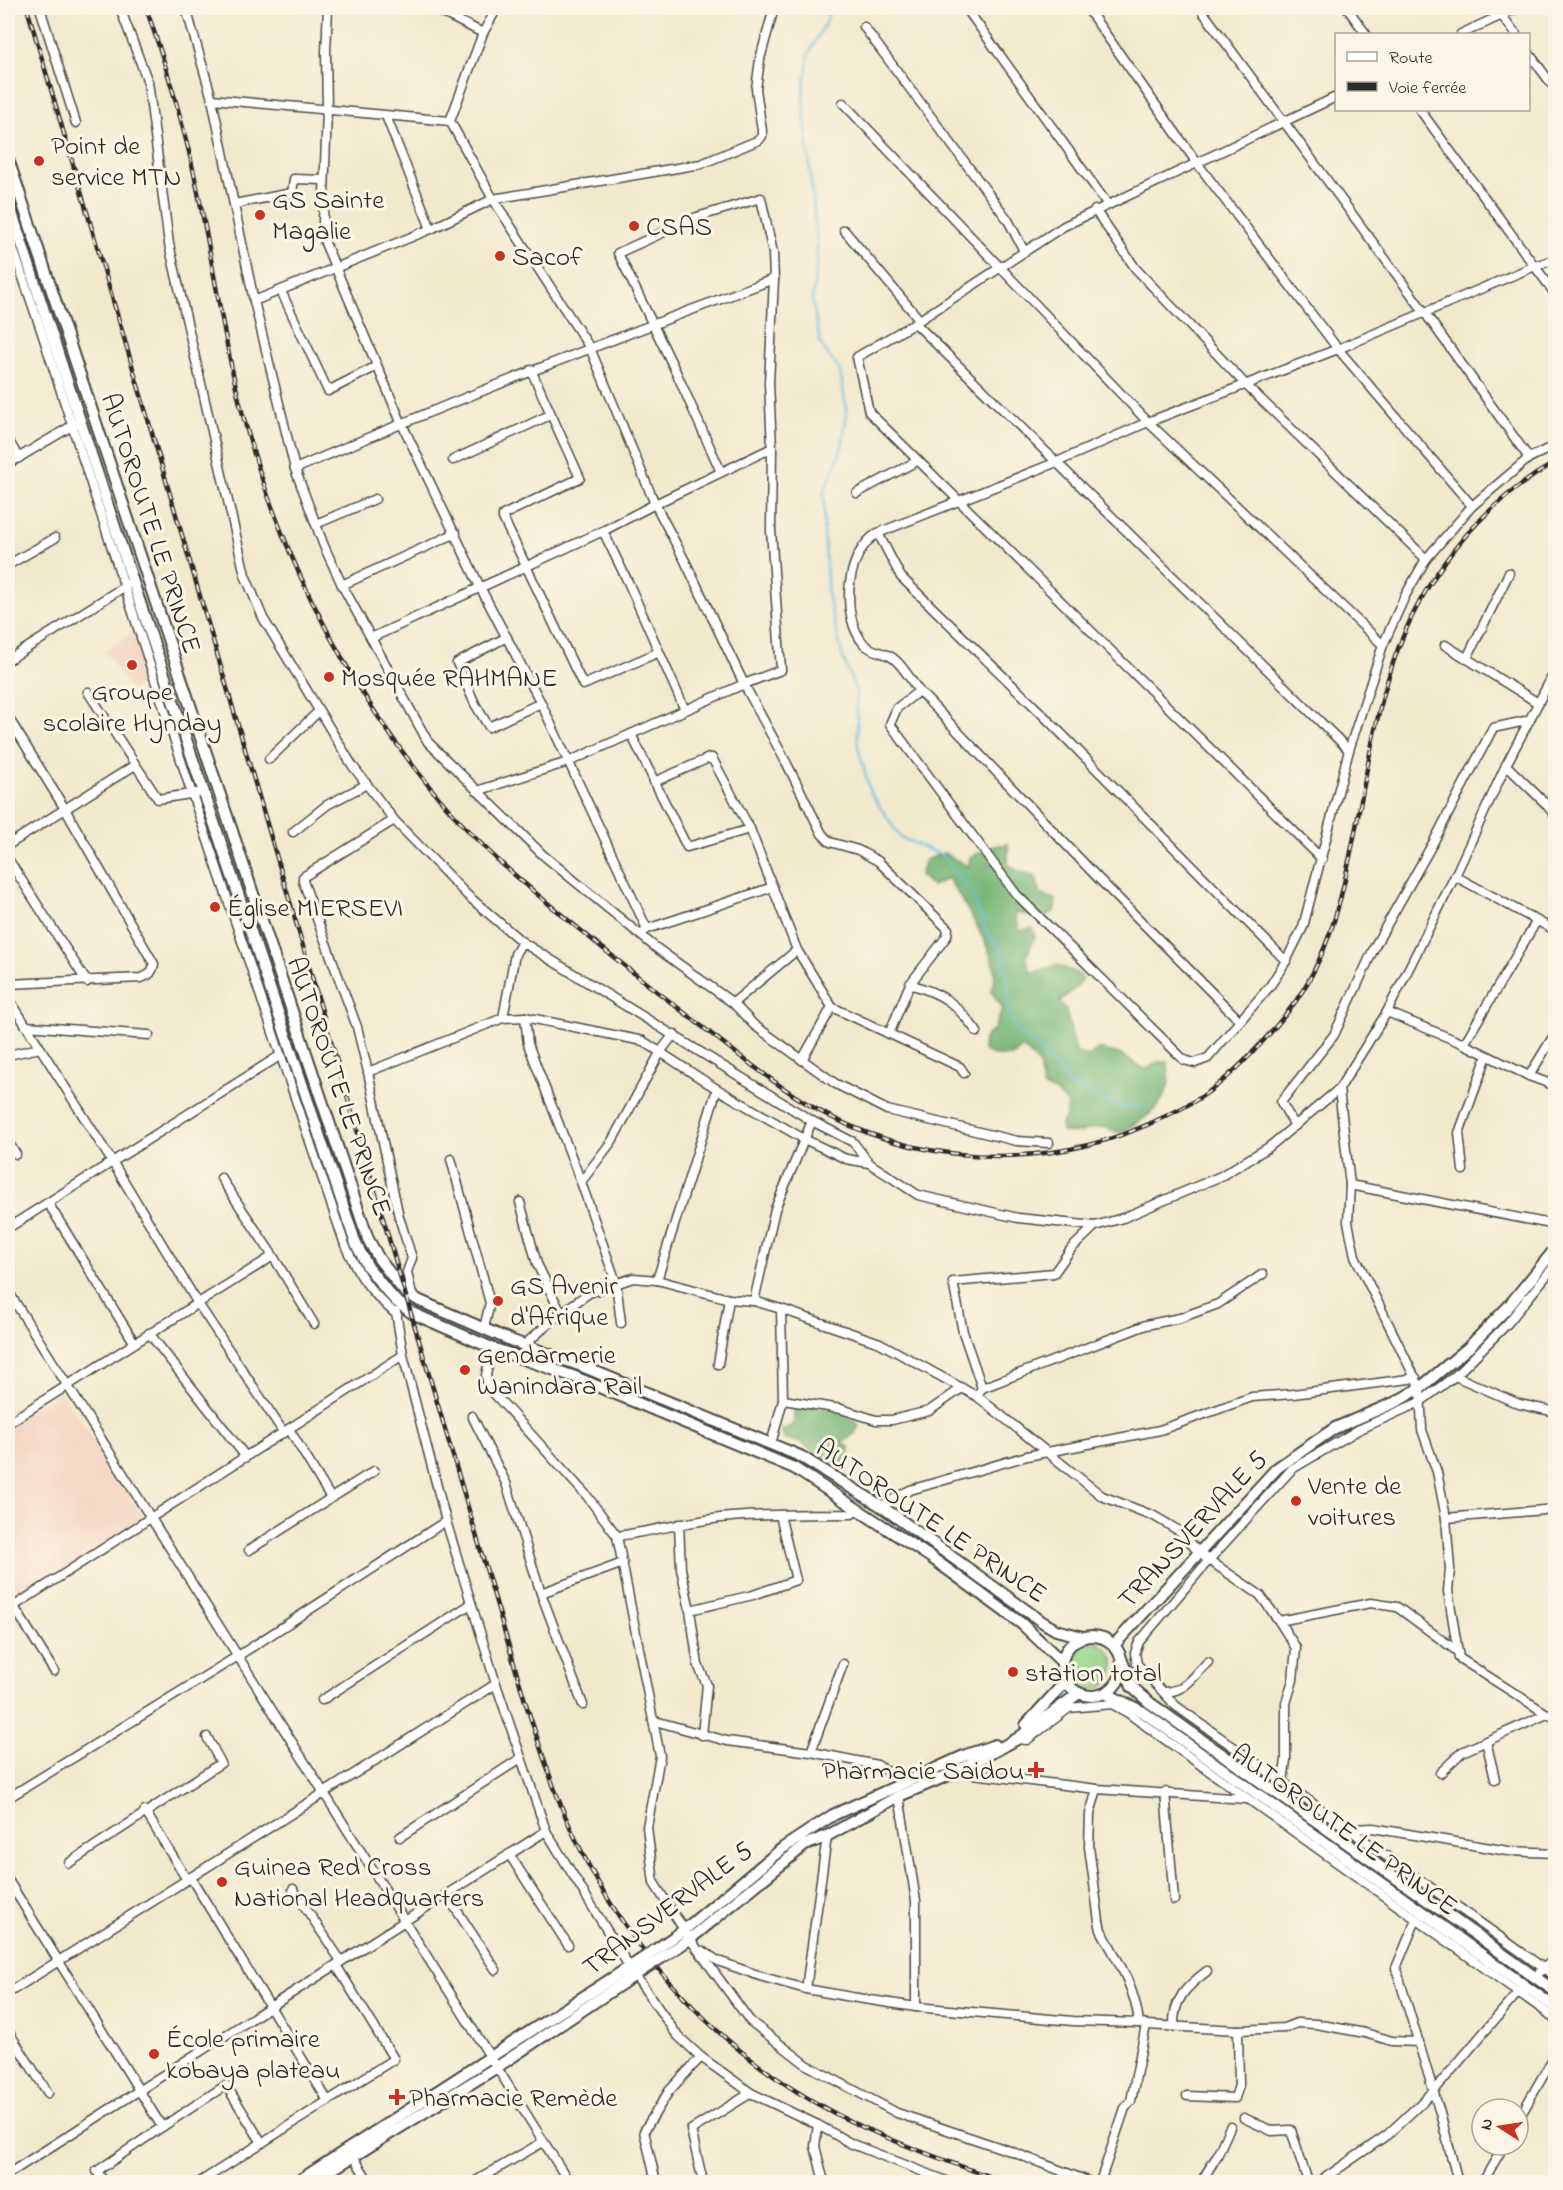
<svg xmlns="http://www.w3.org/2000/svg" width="1563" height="2190" font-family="'Indie Flower',sans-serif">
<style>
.built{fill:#f4d3c0}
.green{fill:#96d68d;stroke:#60805c;stroke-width:1.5}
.forest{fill:#78b778;stroke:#527152;stroke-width:1.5}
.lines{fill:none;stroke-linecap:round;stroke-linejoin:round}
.stream{stroke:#62bde0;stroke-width:2}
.minor-casing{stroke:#494843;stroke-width:11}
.major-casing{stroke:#494843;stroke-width:14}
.minor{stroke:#fff;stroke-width:8}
.major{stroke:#fff;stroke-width:10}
.rail-casing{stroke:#2b2b2b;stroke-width:4.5}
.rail{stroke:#fcf5e5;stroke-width:2;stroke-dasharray:7;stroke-linecap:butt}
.major-bridge-casing{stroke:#494843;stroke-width:14;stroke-linecap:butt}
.major-bridge{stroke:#fff;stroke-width:10}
.poi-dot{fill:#c8321e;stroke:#fcf5e5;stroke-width:2}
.labels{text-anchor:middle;stroke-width:6;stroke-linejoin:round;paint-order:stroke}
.poi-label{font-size:27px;fill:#2b2b2b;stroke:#fcf5e5;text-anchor:start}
.street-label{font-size:27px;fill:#2b2b2b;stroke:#fcf5e5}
</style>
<rect width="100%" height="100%" fill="#fcf5e5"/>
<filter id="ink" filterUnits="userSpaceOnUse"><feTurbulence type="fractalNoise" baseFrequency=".0167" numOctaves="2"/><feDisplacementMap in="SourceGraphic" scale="12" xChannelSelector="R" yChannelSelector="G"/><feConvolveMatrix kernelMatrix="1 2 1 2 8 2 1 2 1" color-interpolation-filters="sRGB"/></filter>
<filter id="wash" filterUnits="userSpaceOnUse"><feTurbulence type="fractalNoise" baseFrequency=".008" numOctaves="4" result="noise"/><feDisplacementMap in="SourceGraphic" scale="24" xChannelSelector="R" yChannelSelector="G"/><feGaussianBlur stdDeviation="1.35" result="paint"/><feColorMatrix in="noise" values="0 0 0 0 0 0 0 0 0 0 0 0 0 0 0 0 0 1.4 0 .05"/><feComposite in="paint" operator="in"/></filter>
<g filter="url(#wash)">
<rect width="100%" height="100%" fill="#f2e9cd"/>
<g class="built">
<path d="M 137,630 L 153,679 L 131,690 L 105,651 Z"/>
<path d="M 61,1391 L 145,1518 L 14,1603 L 8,1592 L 8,1426 Z"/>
</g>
<circle class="green" cx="1090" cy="1666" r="24"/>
<g class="forest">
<path d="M 1008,844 L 1008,864 L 1019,872 L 1035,875 L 1040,894 L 1056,900 L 1054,912 L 1044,917 L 1015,913 L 1019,931 L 1033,928 L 1035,936 L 1026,957 L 1031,973 L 1057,965 L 1078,974 L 1083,979 L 1078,986 L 1060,1001 L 1066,1010 L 1076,1053 L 1089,1057 L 1098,1049 L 1119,1054 L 1146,1070 L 1158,1062 L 1168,1062 C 1168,1069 1170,1079 1168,1086 C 1161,1110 1140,1122 1119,1133 L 1104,1127 L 1090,1129 L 1079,1133 L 1062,1132 L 1061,1124 L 1066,1117 L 1068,1104 L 1056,1092 L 1043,1087 L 1039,1064 L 1023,1047 L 1012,1056 L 996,1056 L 983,1050 L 984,1038 L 994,1029 L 1003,1008 L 991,991 C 992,987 994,982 995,977 C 997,955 961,898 948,878 L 932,886 L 920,875 L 925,860 L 944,853 L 969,867 L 970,857 L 994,846 Z"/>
<path d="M 794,1406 C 819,1407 840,1408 859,1425 L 855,1433 L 842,1443 L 849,1447 L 850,1456 L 845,1464 L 828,1463 L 802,1443 L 784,1439 L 782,1430 L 794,1425 Z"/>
</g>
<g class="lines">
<path class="stream" d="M 831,8 L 826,22 L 809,53 L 803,96 L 817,244 L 817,261 L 812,301 L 821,345 L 840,371 L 847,413 L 841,451 L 824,492 L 824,531 L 828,597 L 843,658 L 856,692 L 858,747 L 870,792 L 900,837 L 943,856 L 971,892 L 987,933 L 1001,949 L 1008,981 L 1009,1016 L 1019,1034 L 1031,1041 L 1071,1086 L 1121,1106 L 1143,1107"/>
</g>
</g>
<g filter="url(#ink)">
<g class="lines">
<g class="minor-casing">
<g id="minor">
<path d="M 40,8 L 76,123"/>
<path d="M 120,8 L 148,82 L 169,244 L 245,575 L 263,618 L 352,765 L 394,820 L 467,895 L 522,942 L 812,1121 L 853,1142 L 869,1163 L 918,1195 L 1018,1218 L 1095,1226 L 1123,1218 L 1221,1176 L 1269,1147 L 1339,1089 L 1387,1012 L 1455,876 L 1506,765 L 1556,669"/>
<path d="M 186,8 L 212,99 L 254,301 L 295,469 L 324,546 L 342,585 L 428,742 L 543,855 L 655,947 L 733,1003 L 754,1025 L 836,1084 L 887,1110 L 1017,1141 L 1049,1143"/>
<path d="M 328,8 L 326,52 L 327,109 L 323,222 L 325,243 L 401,422 L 480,587 L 541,703 L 647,929"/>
<path d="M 433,8 L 483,33"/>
<path d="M 497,8 L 483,33 L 450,121 L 493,199 L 590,348 L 655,504 L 685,561 L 744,684 L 787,764 L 822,834 L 830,842 L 858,850 L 878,861 L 948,929 L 947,936 L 910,984 L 889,1034"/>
<path d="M 673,8 L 676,8"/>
<path d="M 966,8 L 1108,205"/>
<path d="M 1087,8 L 1197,163 L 1338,349 L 1472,506"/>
<path d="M 1200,8 L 1425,313 L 1529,458"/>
<path d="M 1347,8 L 1366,34"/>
<path d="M 1496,8 L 1516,34"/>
<path d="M 864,27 L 1008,220 L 1024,251"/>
<path d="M 1461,34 L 1517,8"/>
<path d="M 1528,52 L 1556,90"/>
<path d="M 212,99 L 450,121"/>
<path d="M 843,103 L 1148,422 L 1383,645"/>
<path d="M 1420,110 L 1556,295"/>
<path d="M 386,116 L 431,229"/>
<path d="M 234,204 L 292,193 L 294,179 L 323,180"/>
<path d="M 1095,210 L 1136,269 L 1246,385 L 1426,559"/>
<path d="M 844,230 L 919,319"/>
<path d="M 8,234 L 41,330 L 192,794 L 345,1245 C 359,1276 370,1292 397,1315"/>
<path d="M 281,291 L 328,391 L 377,366"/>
<path d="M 254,301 L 431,229 L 493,199 L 701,164 L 759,140 L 762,136 L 762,131 L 756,89 L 760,59 L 774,8"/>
<path d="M 915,323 L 1349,750"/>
<path d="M 531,370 L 580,478 L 503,515 L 503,518 L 583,685 L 659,652"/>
<path d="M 8,440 L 19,458"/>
<path d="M 453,460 L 550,415"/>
<path d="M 8,464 L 75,424"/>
<path d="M 295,469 C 453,400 613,339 774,279"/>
<path d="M 857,493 L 917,461"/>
<path d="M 316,524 L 375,499"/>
<path d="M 603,531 L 628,582 L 685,710"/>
<path d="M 878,533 L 901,577 L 1041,713 L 1286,961"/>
<path d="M 8,565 L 55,538"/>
<path d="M 342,585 L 456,533"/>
<path d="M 507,637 L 457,663 L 475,704 L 489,727 L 541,703"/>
<path d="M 371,638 L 603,531 L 655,504 L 772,448"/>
<path d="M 1445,645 L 1538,703"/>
<path d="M 1467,658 L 1509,573"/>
<path d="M 8,660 L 130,583"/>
<path d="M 919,691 L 897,708 L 890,724 L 1016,894 L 1184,1060 L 1195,1063 L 1208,1058 L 1270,986 L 1286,961 L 1303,927 L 1349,750 L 1383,645 L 1405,596 L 1426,559 L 1472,506 L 1529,458 L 1556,445"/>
<path d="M 88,692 L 158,799 L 197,793"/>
<path d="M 8,717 L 65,809 L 154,964 C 152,973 150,975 141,978 L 8,984"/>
<path d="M 631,734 L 687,847 L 750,829"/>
<path d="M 269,759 L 319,711"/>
<path d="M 1506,765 L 1546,804 L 1556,817"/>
<path d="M 654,782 L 709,758 L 712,758 L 750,829 L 797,950 L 733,1003"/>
<path d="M 477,791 L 568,762 L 744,684 L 781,670 L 771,530 L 772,448 L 769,383 L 774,279 L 773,253 L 761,198 L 697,217 L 618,253 L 677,374 L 721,472"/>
<path d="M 293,832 L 327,805 L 367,784"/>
<path d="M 8,845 L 135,765"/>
<path d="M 8,859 L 87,982"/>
<path d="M 1322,859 L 869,412 L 857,357 L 915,323 L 1064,226 L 1336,97"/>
<path d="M 1455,876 L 1556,931"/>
<path d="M 643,933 L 647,929 L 773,887"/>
<path d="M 797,950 L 832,1007 L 960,1067 L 964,1073"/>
<path d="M 910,984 C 945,995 955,1002 977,1032"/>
<path d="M 8,997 L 113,1163 L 197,1302 L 284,1433"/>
<path d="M 1387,1012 L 1464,1044 L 1529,1076 L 1556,1086"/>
<path d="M 525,1017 L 528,1044 L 581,1182 L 616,1282 L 621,1323"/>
<path d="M 503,1018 L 515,954 L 522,942"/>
<path d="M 1240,1021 L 1098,878 L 919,691 C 911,681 903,665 893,658 C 885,652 871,652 864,644 C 840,617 845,552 878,533 L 1057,462 L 1148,422 L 1338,349 L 1535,266 L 1556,259"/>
<path d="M 26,1026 L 149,1035"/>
<path d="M 1464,1044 L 1536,922"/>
<path d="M 8,1055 L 40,1048"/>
<path d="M 802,1060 L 832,1007"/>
<path d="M 368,1072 L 357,1027 L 303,881 L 303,877 L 394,820"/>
<path d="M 1529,1076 L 1556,1032"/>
<path d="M 1339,1089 L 1350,1185 L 1348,1222 L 1355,1256 L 1420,1388 L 1422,1430 L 1437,1472 L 1446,1518 L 1450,1569 L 1448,1591 L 1459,1658 L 1547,1714 L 1556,1718"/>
<path d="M 1295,1126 L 1281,1102 L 1334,1035 L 1376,944 L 1433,843 L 1493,728 L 1530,720"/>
<path d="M 8,1142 L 16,1154"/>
<path d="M 451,1159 L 490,1303 L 484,1328"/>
<path d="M 1463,1170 L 1459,1133 L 1487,1056"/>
<path d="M 221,1178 L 273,1256 L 314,1324"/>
<path d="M 581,1182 L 612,1141 L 661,1051 L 674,1034"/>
<path d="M 1350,1185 L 1556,1225"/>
<path d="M 520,1202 L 537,1264 L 561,1313"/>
<path d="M 48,1203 L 134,1342"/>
<path d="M 8,1228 L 281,1055"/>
<path d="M 1556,1264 L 1507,1324 L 1455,1376 L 1420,1402 L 1358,1430 L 1292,1469 L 1209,1560 L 1139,1642 L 1135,1653 L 1137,1664 L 1176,1706 L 1556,1977"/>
<path d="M 657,1280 L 717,1089"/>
<path d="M 8,1291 L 569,2182"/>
<path d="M 412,1295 L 407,1272 L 412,1258 L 399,1217 L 368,1072 L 503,1018 L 525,1017 L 643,1041 L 717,1089 L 804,1139 L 846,1159 L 869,1163"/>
<path d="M 754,1301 L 775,1209 L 812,1121"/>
<path d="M 396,1312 L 403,1355 L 446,1521 L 496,1684 L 546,1831 L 630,1968 L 677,2035 L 701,2057 L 751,2093 L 818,2125 L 852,2144 L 949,2182"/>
<path d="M 149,1333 L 246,1457"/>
<path d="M 524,1345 L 561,1313 L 589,1293 L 633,1278 L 657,1280 L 729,1299 L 754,1301 L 781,1309 L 880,1343 L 978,1397 L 1102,1496 L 1154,1516 L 1181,1532 L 1200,1554 L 1260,1595 L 1279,1621 L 1296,1648 L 1293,1680 L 1286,1703 L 1286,1760 L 1283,1782"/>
<path d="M 492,1348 L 486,1375 L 488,1387 L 587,1496 L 617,1536 L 660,1756 L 647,1827 L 654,1883 L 690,1939 L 750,2021 L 807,2065 L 897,2113 L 1010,2151 L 1090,2182"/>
<path d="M 718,1364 L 729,1299"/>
<path d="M 1455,1376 L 1519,1404 L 1556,1412"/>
<path d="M 982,1388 L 1146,1325 L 1180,1318 L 1218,1304 L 1263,1274"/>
<path d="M 980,1391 L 982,1388 L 963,1332 L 953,1282 L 1054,1273 L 1071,1249 L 1095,1226"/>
<path d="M 783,1400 L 841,1409 L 876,1420 L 892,1420 L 929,1411 L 962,1388"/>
<path d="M 472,1416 L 506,1483 L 541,1593 L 623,1563"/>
<path d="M 8,1423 L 273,1256"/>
<path d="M 289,1429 L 331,1498"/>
<path d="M 771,1444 L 783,1400 L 781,1309"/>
<path d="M 881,1506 L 910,1490 L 1027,1456 L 1160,1430 L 1252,1397 L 1293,1394 L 1416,1378"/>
<path d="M 1446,1518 L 1556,1509"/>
<path d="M 679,1524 L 681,1569 L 690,1610 L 698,1665 L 707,1685 L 702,1735"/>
<path d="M 617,1536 C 655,1531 692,1520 731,1517 C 771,1514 812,1514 852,1514 L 856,1510"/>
<path d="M 249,1550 L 374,1471"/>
<path d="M 541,1593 L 583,1705"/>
<path d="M 8,1597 L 54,1671"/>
<path d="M 8,1610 L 403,1355"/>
<path d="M 690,1610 L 753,1595 L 796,1580 L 780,1515"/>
<path d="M 1279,1621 L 1371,1603 L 1397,1607 L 1457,1651"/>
<path d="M 1164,1692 C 1187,1691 1192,1677 1208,1662"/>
<path d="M 322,1700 L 471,1604"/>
<path d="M 655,1721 L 727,1741 L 811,1752 L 877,1765 L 907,1782"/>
<path d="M 1017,1739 L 1027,1740 L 1069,1708 L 1112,1704 L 1128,1713 L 1556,2019"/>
<path d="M 1486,1741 L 1495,1779"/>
<path d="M 811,1752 L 843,1664"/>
<path d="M 956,1772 L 1097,1789 L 1246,1799"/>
<path d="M 1440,1773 L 1462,1752 L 1547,1714"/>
<path d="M 1097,1789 L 1090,1814 L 1089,1847 L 1099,1921 L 1101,1930 C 1118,1961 1135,1987 1139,2023"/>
<path d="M 1165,1792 L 1174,1900"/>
<path d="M 899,1796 L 916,1901 L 916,2007"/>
<path d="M 8,1798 L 238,1656 L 446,1521"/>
<path d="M 145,1811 L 187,1880"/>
<path d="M 400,1837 L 521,1758"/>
<path d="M 1342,1839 L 1351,1829 L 1373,1828 L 1508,1851 L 1556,1853"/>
<path d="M 509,1854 L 568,1945"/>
<path d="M 69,1863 L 221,1763 L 207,1737"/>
<path d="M 191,1878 L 328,2101"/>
<path d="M 8,1880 L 162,2127 L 97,2171 L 104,2182"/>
<path d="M 293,1889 L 341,1961"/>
<path d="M 446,1894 L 496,1970"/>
<path d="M 1416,1920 L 1396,1968 L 1440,2113 L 1458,2182"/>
<path d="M 703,1951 L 718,1961 L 763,1977 L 806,1989 L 851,1997 L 916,2007 L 1073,2021 L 1139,2023 L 1146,2025 L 1238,2030 L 1284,2028 L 1297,2023 L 1316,2024 L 1365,2033 L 1392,2041 L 1419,2042"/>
<path d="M 1539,1973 L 1556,1957"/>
<path d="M 806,1989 L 827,1836"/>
<path d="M 8,1993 L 496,1684"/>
<path d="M 1174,2026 C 1173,1999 1187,1986 1207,1971"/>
<path d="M 8,2031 L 48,2093"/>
<path d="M 1187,2096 L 1235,2098 L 1239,2085 L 1238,2030"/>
<path d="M 1244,2118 L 1272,2131 L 1291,2130 L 1308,2182"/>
<path d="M 1518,2120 L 1556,2053"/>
<path d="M 818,2125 L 815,2146 L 824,2182"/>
<path d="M 162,2127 L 226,2085 L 262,2143"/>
<path d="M 353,2156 L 369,2182"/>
<path d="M 8,2174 L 546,1831"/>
<path d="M 200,2182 L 394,2059 L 336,1965"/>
<path d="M 474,2182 L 543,2142"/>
<path d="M 656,2182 L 644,2131 L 669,2091 L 701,2057"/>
<path d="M 703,2182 L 691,2130 L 751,2093"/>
<path d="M 1100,2182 L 1125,2108 L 1131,2101 L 1146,2025"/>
<path d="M 1201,2182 L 1217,2156 L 1230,2127"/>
<path d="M 1319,2182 L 1387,2135 L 1433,2092 L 1521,1989"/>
<path d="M 1483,2182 L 1504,2145"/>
</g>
</g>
<g class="major-casing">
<g id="major">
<path d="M 8,159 L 368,1239 L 379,1259 L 396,1281 L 405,1292 L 420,1301 L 510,1340 L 579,1365 L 800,1456 L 881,1506 L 1041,1621 L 1056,1630 L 1083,1637"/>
<path d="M 8,201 L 133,582 L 356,1244 L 368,1267 L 386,1290 L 396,1301 L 412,1313 L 492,1348 L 575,1377 L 794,1468 L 932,1558 L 1022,1624 L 1062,1662"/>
<circle cx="1092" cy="1666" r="30"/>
<path d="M 1114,1645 L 1277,1468 L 1335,1428 L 1396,1402 L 1420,1388 L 1468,1348 L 1508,1307 L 1556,1248"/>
<path d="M 1122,1661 L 1132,1687 L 1150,1703 L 1556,1992"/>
<path d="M 1105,1693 L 1143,1712 L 1556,2008"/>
<path d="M 1026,1725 L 1066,1681"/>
<path d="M 655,1950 L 684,1930 L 783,1848 L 833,1815 L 966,1755 L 995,1745"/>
<path d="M 661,1958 L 690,1939 L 805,1845 L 827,1836 L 899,1796 L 956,1772 L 1017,1739 L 1079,1693"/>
<path d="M 297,2182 L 639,1961"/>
<path d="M 312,2182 L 497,2067 L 644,1969"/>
</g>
</g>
<use href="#minor" class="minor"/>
<use href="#major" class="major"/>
<g class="rail-casing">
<g id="rail">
<path d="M 27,8 L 525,1701 C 541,1749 555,1797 577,1842 C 630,1954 725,2057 836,2114 C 890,2142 948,2161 1004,2182"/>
<path d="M 146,8 C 161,51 175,95 186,140 C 206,217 216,296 233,374 C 250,452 277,528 311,599 C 358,696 422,790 501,863 C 548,905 597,944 646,983 C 676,1006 706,1030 736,1053 C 765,1075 796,1099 829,1116 C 936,1170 1062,1169 1168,1115 C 1183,1108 1198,1100 1211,1090 C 1241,1068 1267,1038 1290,1009 C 1332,954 1344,888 1357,822 C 1367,769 1376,714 1393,663 C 1421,579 1479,505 1556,462"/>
</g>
</g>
<use href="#rail" class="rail"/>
<g class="major-bridge-casing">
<g id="major-bridge">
<path d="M 639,1961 L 655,1950"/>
<path d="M 644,1969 L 661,1958"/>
</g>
</g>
<use href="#major-bridge" class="major-bridge"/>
</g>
</g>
<g class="poi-dot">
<circle cx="39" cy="161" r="6"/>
<circle cx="260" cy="215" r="6"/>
<circle cx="634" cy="226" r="6"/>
<circle cx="500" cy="256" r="6"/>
<circle cx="132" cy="665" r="6"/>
<circle cx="329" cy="677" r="6"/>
<circle cx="215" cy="907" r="6"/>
<circle cx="498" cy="1301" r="6"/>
<circle cx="465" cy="1370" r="6"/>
<circle cx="1296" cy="1501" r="6"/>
<circle cx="1013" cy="1672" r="6"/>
<path d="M1033 1761h6v6h6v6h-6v6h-6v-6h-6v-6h6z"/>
<circle cx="222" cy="1882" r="6"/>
<circle cx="154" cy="2054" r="6"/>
<path d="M394 2088h6v6h6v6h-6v6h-6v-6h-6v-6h6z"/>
</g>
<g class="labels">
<g class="poi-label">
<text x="51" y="154">Point de<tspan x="51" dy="31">service MTN</tspan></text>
<text x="272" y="208">GS Sainte<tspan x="272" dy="31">Magalie</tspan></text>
<text x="646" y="235">CSAS</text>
<text x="512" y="265">Sacof</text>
<text x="341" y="686">Mosquée RAHMANE</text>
<text x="132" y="700" text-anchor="middle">Groupe<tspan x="132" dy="31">scolaire Hynday</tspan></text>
<text x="227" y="916">Église MIERSEVI</text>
<text x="510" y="1294">GS Avenir<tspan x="510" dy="31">d'Afrique</tspan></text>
<text x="477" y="1363">Gendarmerie<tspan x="477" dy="31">Wanindara Rail</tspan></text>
<text x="1308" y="1494">Vente de<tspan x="1308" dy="31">voitures</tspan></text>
<text x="1025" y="1681">station total</text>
<text x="1024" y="1779" text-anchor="end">Pharmacie Saidou</text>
<text x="234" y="1875">Guinea Red Cross<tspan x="234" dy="31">National Headquarters</tspan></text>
<text x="166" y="2047">École primaire<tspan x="166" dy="31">kobaya plateau</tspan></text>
<text x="409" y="2106">Pharmacie Remède</text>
</g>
<g class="street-label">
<text transform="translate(152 523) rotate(72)" y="9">AUTOROUTE LE PRINCE</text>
<text transform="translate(340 1086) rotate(71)" y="9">AUTOROUTE LE PRINCE</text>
<text transform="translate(932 1520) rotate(34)" y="9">AUTOROUTE LE PRINCE</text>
<text transform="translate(1192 1529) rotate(-47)" y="9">TRANSVERVALE 5</text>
<text transform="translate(1345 1829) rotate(36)" y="9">AUTOROUTE LE PRINCE</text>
<text transform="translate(667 1908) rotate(-37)" y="9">TRANSVERVALE 5</text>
</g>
</g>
<rect width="1563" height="2190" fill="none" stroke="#fcf5e5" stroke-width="30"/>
<rect x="1335" y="33" width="195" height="78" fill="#fcf5e5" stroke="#a8a49b" stroke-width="1.5"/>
<rect x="1347" y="52" width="30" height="9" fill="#ffffff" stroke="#a8a49b" stroke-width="1.5"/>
<text x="1389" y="63" font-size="18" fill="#2b2b2b">Route</text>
<rect x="1347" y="82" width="30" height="9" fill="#2b2b2b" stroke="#a8a49b" stroke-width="1.5"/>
<text x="1389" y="93" font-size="18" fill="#2b2b2b">Voie ferrée</text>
<g transform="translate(1500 2127) rotate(282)"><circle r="28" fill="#fcf5e5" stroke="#a8a49b" stroke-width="1.5"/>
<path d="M0-4.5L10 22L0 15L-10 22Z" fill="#c8321e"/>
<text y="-9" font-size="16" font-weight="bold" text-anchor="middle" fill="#2b2b2b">N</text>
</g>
</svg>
